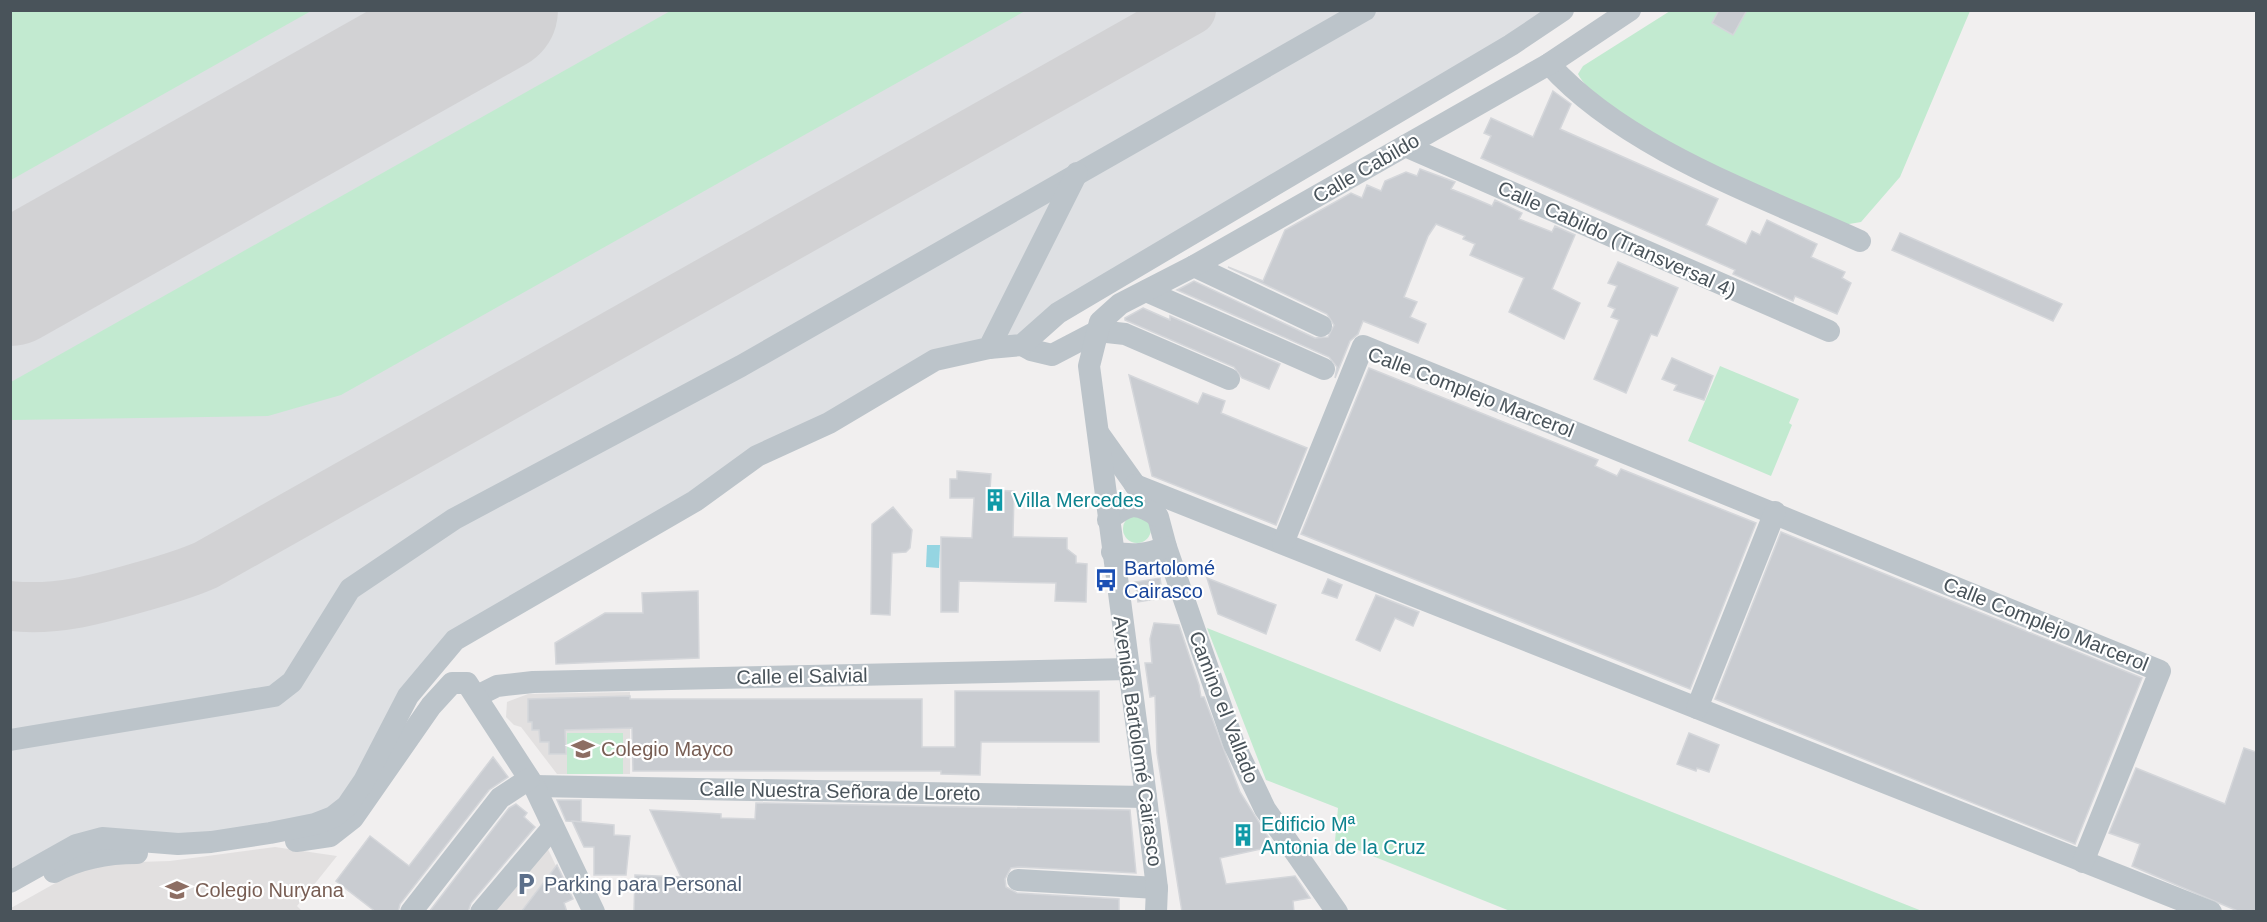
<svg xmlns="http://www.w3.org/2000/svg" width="2267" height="922" font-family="Helvetica,sans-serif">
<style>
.education{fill:#e2e0e0}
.airport{fill:#dee0e3}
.green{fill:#c2ead0}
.water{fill:#95d5e2}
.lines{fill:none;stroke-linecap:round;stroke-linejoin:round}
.taxiway{stroke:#d2d2d4;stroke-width:50}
.runway{stroke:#d2d2d4;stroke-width:124}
.building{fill:#c9ccd1;stroke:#d4d6da;stroke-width:1.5}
.minor{stroke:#bcc4ca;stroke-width:22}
.labels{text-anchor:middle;stroke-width:4.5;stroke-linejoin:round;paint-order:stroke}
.street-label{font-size:20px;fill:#49535a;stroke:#fff}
.culture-label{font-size:20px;fill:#0d838f;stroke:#fff;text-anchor:start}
.transit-label{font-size:20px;fill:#164399;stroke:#fff;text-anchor:start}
.education-label{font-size:20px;fill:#785e54;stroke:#fff;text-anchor:start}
.service-label{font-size:20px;fill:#4e5e75;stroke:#fff;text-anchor:start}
</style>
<rect width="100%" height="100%" fill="#f1efef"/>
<g class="education">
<path d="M 630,692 L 630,774 L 557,774 L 521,727 L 514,725 L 506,717 L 507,702 L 528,694 Z"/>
<path d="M 545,843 L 556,866 L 521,911 L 487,912 Z"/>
<path d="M 275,847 L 337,856 L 297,906 L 302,911 L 11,912 L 11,908 L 75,872 L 106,863 L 170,861 Z"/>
</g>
<path class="airport" d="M 11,11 L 1575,11 L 1514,51 L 1061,317 L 1037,342 L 936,363 L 458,643 L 332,822 L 103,844 L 11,887 Z"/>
<g class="green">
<path d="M 11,10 L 311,10 L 311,11 L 11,180 Z"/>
<path d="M 672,10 L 1025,11 L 341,395 L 268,416 L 11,420 L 11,382 Z"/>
<path d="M 1670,11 L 1970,11 L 1900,177 L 1861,222 L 1843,225 C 1788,200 1603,122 1578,74 L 1583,66 Z"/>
<path d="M 1720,366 L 1799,399 L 1789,423 L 1792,425 L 1771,476 L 1688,441 Z"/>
<circle cx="1137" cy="529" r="14"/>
<path d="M 1207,628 L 1922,911 L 1510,911 L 1335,841 L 1338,808 L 1266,780 Z"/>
<rect x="567" y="733" width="56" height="41"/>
</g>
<path class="water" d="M 927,545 L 940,545 L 939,568 L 926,567 Z"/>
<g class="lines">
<path class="taxiway" d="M 10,606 C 58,611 99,599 144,586 C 165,580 186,574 206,565 L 1191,10"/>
<path class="runway" d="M 10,284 L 496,10"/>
</g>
<g class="building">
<path d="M 1719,10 L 1747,10 L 1733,35 L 1712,23 Z"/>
<path d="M 1553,91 L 1571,104 L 1560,129 L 1718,199 L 1706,225 L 1746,244 L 1752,231 L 1760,235 L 1767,220 L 1817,244 L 1811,257 L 1845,272 L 1842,278 L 1851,283 L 1837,314 L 1795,296 L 1793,301 L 1733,274 L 1735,270 L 1481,158 L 1491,136 L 1484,133 L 1491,118 L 1533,137 Z"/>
<path d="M 1420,169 L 1455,182 L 1451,189 L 1471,197 L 1492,206 L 1495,200 L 1522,213 L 1519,219 L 1552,232 L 1555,226 L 1575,235 L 1552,289 L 1580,303 L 1564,339 L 1509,312 L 1524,278 L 1470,255 L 1475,244 L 1463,239 L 1465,236 L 1436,224 L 1428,236 L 1404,297 L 1417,302 L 1410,317 L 1426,324 L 1418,343 L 1363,321 L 1358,334 L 1350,341 L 1335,378 L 1337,367 L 1329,357 L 1177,290 L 1194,281 L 1315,338 L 1328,337 L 1334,325 L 1327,314 L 1228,267 L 1263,281 L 1285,230 L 1351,193 L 1362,198 L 1367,185 L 1381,191 L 1385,181 L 1406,172 L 1417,176 Z"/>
<path d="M 1900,233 L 2062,304 L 2053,321 L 1892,250 Z"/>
<path d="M 1618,262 L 1678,288 L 1657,336 L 1651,334 L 1626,393 L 1594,379 L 1619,320 L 1611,317 L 1615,309 L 1608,306 L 1617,286 L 1608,283 Z"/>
<path d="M 1143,308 L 1170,320 L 1170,316 L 1280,364 L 1269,389 L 1242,378 L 1234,367 L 1125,320 L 1125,318 Z"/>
<path d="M 1672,358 L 1713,376 L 1704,400 L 1674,390 L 1677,385 L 1662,379 Z"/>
<path d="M 1369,368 L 1598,460 L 1595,466 L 1617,476 L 1621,469 L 1756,523 L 1690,689 L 1301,534 Z"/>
<path d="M 1129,375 L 1198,404 L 1203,393 L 1225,401 L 1221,413 L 1307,448 L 1276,525 L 1152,476 Z"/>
<path d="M 957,471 L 991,474 L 990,490 L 1014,491 L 1013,537 L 1067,538 L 1067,549 L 1076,556 L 1076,563 L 1087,564 L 1086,602 L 1055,601 L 1056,583 L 959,581 L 958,612 L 941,612 L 941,537 L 972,538 L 974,498 L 950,498 L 950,479 L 957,479 Z"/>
<path d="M 893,507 L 912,530 L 910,548 L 906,552 L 892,553 L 890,615 L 871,614 L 872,524 Z"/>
<path d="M 1781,532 L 2142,678 L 2075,844 L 1715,699 Z"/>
<path d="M 1160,578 L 1163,598 L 1138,602 L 1135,582 Z"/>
<path d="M 1207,578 L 1276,605 L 1266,634 L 1218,614 Z"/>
<path d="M 1328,579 L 1342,585 L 1337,598 L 1322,593 Z"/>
<path d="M 698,591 L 699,658 L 556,664 L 555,643 L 605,613 L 643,613 L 642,593 Z"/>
<path d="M 1376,595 L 1419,612 L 1413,626 L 1395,618 L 1380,651 L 1356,640 Z"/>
<path d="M 1154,623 L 1179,625 L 1199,685 L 1201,697 L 1204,697 L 1240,792 L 1274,846 L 1220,858 L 1226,884 L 1295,876 L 1310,898 L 1293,901 L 1294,912 L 1182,912 L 1157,753 L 1155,696 L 1150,697 L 1145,663 L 1152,663 L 1150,639 Z"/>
<path d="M 955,691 L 1099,691 L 1099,742 L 981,742 L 980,775 L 941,774 L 941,771 L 633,771 L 632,728 L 565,730 L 566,754 L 549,754 L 549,742 L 540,742 L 539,730 L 532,730 L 532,722 L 528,722 L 528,699 L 630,696 L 630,699 L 922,699 L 922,747 L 955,747 Z"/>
<path d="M 1689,733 L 1719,745 L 1709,772 L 1697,768 L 1696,771 L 1677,764 Z"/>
<path d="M 2244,748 L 2256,752 L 2256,912 L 2240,912 L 2132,866 L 2140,844 L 2109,833 L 2136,768 L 2225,804 Z"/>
<path d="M 493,757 L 508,777 L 489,790 L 400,904 L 398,912 L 376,912 L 336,881 L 370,836 L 409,866 Z"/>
<path d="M 557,800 L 581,800 L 581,822 L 566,821 Z"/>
<path d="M 756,803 L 1130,810 L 1136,873 L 1019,867 L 1011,868 L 1005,879 L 1006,887 L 1017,893 L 1119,899 L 1119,912 L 634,912 L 635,875 L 681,877 L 650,810 L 721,814 L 721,818 L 755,819 Z"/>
<path d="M 516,804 L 527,813 L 524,817 L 535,827 L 471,903 L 468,912 L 429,912 L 509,808 Z"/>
<path d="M 572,821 L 614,825 L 614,835 L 630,836 L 626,875 L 594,875 L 594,847 L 584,847 Z"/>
<path d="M 557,865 L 573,899 L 564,903 L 567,912 L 521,912 Z"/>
</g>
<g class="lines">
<g class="minor">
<path d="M 1549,64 C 1624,148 1759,195 1860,241"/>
<path d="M 1405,146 L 1829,331"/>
<path d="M 1194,266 L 1321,326"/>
<path d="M 1146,291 L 1324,369"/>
<path d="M 1022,345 L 1031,350 L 1052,355 L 1098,331 L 1125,334 L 1229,379"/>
<path d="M 989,348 L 1022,345 L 1058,313 L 1511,45 L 1563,10"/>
<path d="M 1099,434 L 1158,517 L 1166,547 L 1234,744 L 1265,809 L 1337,912"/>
<path d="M 1135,485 L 2211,912"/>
<path d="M 1108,520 C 1128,504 1136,501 1157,516"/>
<path d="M 1283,543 L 1363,346 L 2160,671 L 2083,862"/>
<path d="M 1112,552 C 1132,556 1147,555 1166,547"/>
<path d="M 477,696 L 497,686 L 533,682 L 1129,669"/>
<path d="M 1697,708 L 1775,512"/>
<path d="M 10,740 L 274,696 L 292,682 L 350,589 L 454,519 L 741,366 L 1365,10"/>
<path d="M 534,786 L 1146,797"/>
<path d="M 296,841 L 330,836 L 353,818 L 431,706 L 452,683 L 467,683 L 534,786 L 594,912"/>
<path d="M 54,872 C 80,858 108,853 137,853"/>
<path d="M 1018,880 L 1157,888"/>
<path d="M 10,882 L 76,845 L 102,838 L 178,844 L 211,842 L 270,833 L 315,824 L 333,817 L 347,806 L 364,781 L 408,696 L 455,640 L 695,501 L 757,456 L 829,423 L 935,360 L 989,348 L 1077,173"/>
<path d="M 411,912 L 500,798 L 529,779"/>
<path d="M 481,912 L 553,827"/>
<path d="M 1156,912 L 1157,888 L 1146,797 L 1089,366 L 1100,322 L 1120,304 L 1194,266 L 1549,64 L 1630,10"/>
</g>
</g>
<defs>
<g id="building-bare" transform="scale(1.8)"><path d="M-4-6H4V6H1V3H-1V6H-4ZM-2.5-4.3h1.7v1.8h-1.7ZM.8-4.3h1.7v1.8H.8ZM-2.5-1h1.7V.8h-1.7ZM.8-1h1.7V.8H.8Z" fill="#0f9aa8" stroke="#fff" stroke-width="2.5" paint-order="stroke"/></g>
<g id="bus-bare" transform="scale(1.8)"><path d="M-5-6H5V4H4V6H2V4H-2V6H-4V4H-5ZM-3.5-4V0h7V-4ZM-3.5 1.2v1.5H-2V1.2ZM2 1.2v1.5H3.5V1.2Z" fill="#1a4fb4" stroke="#fff" stroke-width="2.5" paint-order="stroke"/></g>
<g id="school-bare" transform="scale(1.8)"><path d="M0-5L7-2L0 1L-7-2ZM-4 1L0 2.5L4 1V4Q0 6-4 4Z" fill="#8d6e63" stroke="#fff" stroke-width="2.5" paint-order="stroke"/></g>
<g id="parking-bare" transform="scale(1.8)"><path d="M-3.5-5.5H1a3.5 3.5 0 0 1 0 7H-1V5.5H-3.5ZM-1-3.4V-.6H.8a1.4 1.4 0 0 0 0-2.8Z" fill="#5c6f8a" stroke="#fff" stroke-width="2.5" paint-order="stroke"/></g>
</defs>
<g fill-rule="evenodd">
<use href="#building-bare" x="995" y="500"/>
<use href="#bus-bare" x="1106" y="580"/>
<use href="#school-bare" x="583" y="749"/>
<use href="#building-bare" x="1243" y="835"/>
<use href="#parking-bare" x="526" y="884"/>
<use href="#school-bare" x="177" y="890"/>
</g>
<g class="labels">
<g class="street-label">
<text transform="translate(1366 168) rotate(-30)" y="7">Calle Cabildo</text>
<text transform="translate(1617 239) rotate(24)" y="7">Calle Cabildo (Transversal 4)</text>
<text transform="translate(1471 392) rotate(21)" y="7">Calle Complejo Marcerol</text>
<text transform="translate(2046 624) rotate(22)" y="7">Calle Complejo Marcerol</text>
<text transform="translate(802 676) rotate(-1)" y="7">Calle el Salvial</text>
<text transform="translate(1224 707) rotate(69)" y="7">Camino el Vallado</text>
<text transform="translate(1138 741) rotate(82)" y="7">Avenida Bartolomé Cairasco</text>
<text transform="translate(840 791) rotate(1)" y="7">Calle Nuestra Señora de Loreto</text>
</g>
<g class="culture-label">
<text x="1013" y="507">Villa Mercedes</text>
<text x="1261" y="831">Edificio Mª<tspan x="1261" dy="23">Antonia de la Cruz</tspan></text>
</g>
<g class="transit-label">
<text x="1124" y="575">Bartolomé<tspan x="1124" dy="23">Cairasco</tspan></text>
</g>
<g class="education-label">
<text x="601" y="756">Colegio Mayco</text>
<text x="195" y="897">Colegio Nuryana</text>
</g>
<g class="service-label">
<text x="544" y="891">Parking para Personal</text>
</g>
</g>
<rect width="2267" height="922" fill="none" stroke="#49535a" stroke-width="24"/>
</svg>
